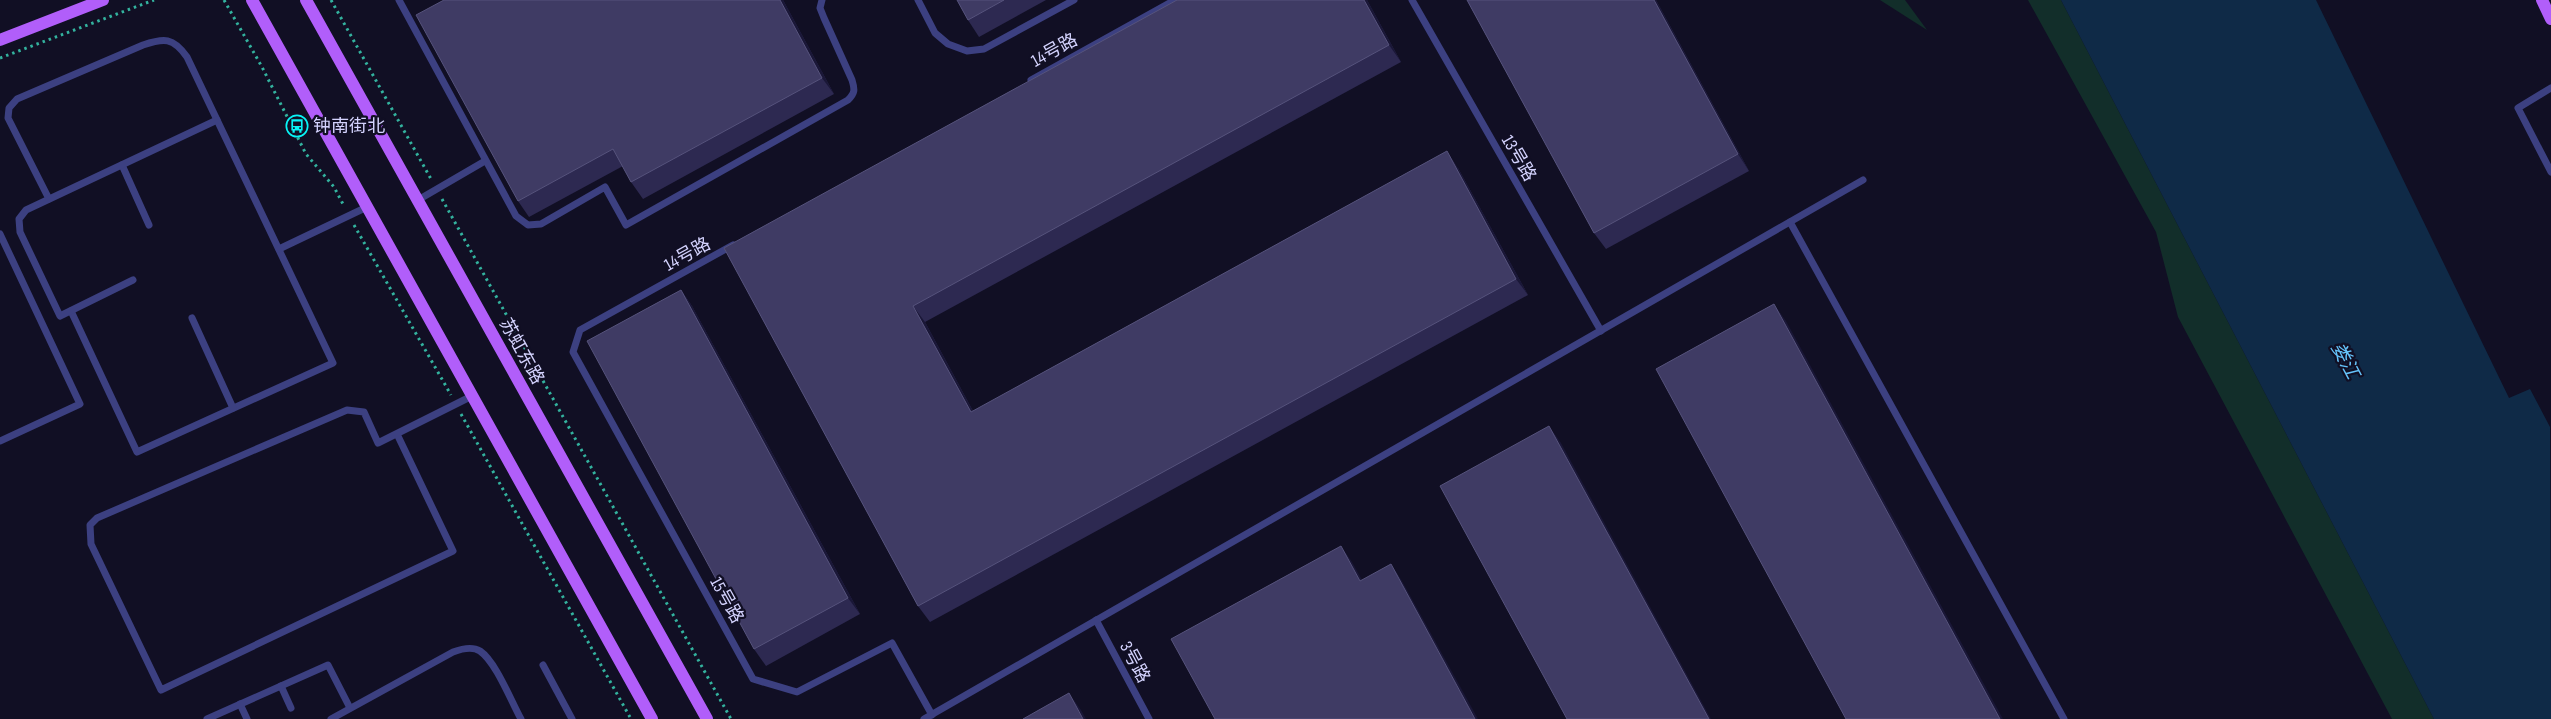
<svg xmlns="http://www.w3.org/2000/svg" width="2551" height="719" font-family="'Sofia Sans Condensed','Noto Sans SC',sans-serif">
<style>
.green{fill:#122e2a}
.water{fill:#0f2a47}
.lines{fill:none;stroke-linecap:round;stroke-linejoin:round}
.path{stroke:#33b29e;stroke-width:3;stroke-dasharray:2.5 4;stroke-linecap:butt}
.lane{stroke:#3c4081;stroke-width:7}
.primary{stroke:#b15efa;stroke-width:12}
.wall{fill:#2d2951}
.shaded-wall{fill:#1a1737}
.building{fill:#3f3b64;stroke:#56537c}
.labels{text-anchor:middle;stroke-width:4.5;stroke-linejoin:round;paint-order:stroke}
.street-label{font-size:18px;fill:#d4d3fe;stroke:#110f24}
.poi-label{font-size:18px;fill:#d4d3fe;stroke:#110f24;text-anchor:start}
.water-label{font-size:19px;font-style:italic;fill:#65c3fa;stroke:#110f24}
</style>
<rect width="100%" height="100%" fill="#110f24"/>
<g class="green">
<path d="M 1880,0 L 1905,0 L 1927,30 Z"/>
<path d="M 2028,0 L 2061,0 L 2434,719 L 2392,719 L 2178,317 L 2156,232 Z"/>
</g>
<path class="water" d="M 2061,0 L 2316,0 L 2509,398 L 2530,389 L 2550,427 L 2551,719 L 2434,719 Z"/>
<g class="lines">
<g class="path">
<path d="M 224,0 L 262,67 L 306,154 L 334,187 L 344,206"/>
<path d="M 331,0 L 431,179"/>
<path d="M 0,58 L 154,0"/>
<path d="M 442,199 L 731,719"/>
<path d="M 354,225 L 451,395"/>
<path d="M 461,414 L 631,719"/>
</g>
<g class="lane">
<path d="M 399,0 L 516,216 L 528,225 L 541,224 L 605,187 L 626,225 L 848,100 C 855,93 855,90 852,80 L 824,18 L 820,8 L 822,0"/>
<path d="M 918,0 L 935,33 L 948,44 L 967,51 L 984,49 L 1074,0"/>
<path d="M 1412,0 L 1601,331"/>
<path d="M 1031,80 L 1175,0"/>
<path d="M 2551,88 L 2518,108 L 2551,172"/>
<path d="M 122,165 L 149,225"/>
<path d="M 49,199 L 8,118 L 9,108 L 17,99 L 143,45 C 164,38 173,37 187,57 L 333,363 L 137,452 L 71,311"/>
<path d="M 418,200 L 485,161"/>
<path d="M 1790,222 L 2064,719"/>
<path d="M 0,234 L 80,404 L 0,441"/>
<path d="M 733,245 L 580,330 L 573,352 L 753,679 L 797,692 L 892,643 L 932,715"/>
<path d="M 279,249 L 367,207"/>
<path d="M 133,280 L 60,316 L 20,232 L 19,219 L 26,210 L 217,120"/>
<path d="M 192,318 L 233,408"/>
<path d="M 397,434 L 453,551 L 161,690 L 91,544 L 90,525 L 97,518 L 347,410 L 364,412 L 378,443 L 472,396"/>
<path d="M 1096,620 L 1149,719"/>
<path d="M 543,665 L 572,719"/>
<path d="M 281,686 L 291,708"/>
<path d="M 240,704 L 247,719"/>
<path d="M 207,719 L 328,665 L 350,708"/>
<path d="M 331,719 L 453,652 C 461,649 472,646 480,651 C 496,662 511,701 521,719"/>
<path d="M 924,719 L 1863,180"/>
</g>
<g class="primary">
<path d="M 252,0 L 652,719"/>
<path d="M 306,0 L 707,719"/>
<path d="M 2542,0 L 2551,19"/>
<path d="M 0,40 L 103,0"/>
</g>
</g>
<g class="wall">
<path d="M 444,0 L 783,0 L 834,94 L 643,199 L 631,182 L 623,166 L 529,217 L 518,201 Z"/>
<path d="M 957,0 L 1046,0 L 979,37 L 968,20 Z"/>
<path d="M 1367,0 L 1401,62 L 925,322 L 973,411 L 1458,168 L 1528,295 L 930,622 L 918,606 L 724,248 Z"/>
<path d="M 1467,0 L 1656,0 L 1749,171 L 1606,249 L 1594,233 Z"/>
<path d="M 681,290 L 692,306 L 860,614 L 766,666 L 754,649 Z"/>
</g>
<g class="shaded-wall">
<path d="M 780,0 L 783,0 L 834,94 L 822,78 Z"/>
<path d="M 1364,0 L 1367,0 L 1401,62 L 1389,45 Z"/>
<path d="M 1654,0 L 1656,0 L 1749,171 L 1738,154 Z"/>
<path d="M 1447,151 L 1458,168 L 1528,295 L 1516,279 Z"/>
<path d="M 681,290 L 692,306 L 860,614 L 848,598 Z"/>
<path d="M 1774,304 L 1786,321 L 2003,719 L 2000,719 Z"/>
<path d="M 913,306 L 925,322 L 982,428 L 971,412 Z"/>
<path d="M 1549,426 L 1561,443 L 1711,719 L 1709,719 Z"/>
<path d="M 1341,546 L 1352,562 L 1372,598 L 1360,581 Z"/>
<path d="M 1391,564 L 1402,581 L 1478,719 L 1475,719 Z"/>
<path d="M 1069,693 L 1081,710 L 1086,719 L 1083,719 Z"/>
</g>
<g class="building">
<path d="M 444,0 L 780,0 L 822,78 L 631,182 L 613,149 L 518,201 L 416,15 Z"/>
<path d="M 957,0 L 1004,0 L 968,20 Z"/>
<path d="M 1177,0 L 1364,0 L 1389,45 L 913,306 L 971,412 L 1447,151 L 1516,279 L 918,606 L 724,248 Z"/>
<path d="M 1467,0 L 1654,0 L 1738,154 L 1594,233 Z"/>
<path d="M 681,290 L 848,598 L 754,649 L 587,341 Z"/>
<path d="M 1774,304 L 2000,719 L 1846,719 L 1656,369 Z"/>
<path d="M 1549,426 L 1709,719 L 1567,719 L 1440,486 Z"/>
<path d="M 1341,546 L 1360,581 L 1391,564 L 1475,719 L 1215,719 L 1171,639 Z"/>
<path d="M 1069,693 L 1083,719 L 1023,719 Z"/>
</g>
<defs>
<g id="bus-ring" transform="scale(1.125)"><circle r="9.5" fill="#110f24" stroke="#08f4f5" stroke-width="1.5"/><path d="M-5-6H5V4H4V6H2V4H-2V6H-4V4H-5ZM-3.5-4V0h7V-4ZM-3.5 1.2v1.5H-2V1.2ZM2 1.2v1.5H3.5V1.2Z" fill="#08f4f5"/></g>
</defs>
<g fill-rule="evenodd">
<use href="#bus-ring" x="297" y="126"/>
</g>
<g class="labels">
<g class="street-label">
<text transform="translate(1054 50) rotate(-29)" y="6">14号路</text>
<text transform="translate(1519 158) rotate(60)" y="6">13号路</text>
<text transform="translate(687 254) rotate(-29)" y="6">14号路</text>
<text transform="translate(522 351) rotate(61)" y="6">苏虹东路</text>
<text transform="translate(727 600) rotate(61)" y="6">15号路</text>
<text transform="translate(1135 662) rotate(62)" y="6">3号路</text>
</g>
<g class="poi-label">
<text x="313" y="132">钟南街北</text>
</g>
<g class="water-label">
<text transform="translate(2346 360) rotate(62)" y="7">娄江</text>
</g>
</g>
</svg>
